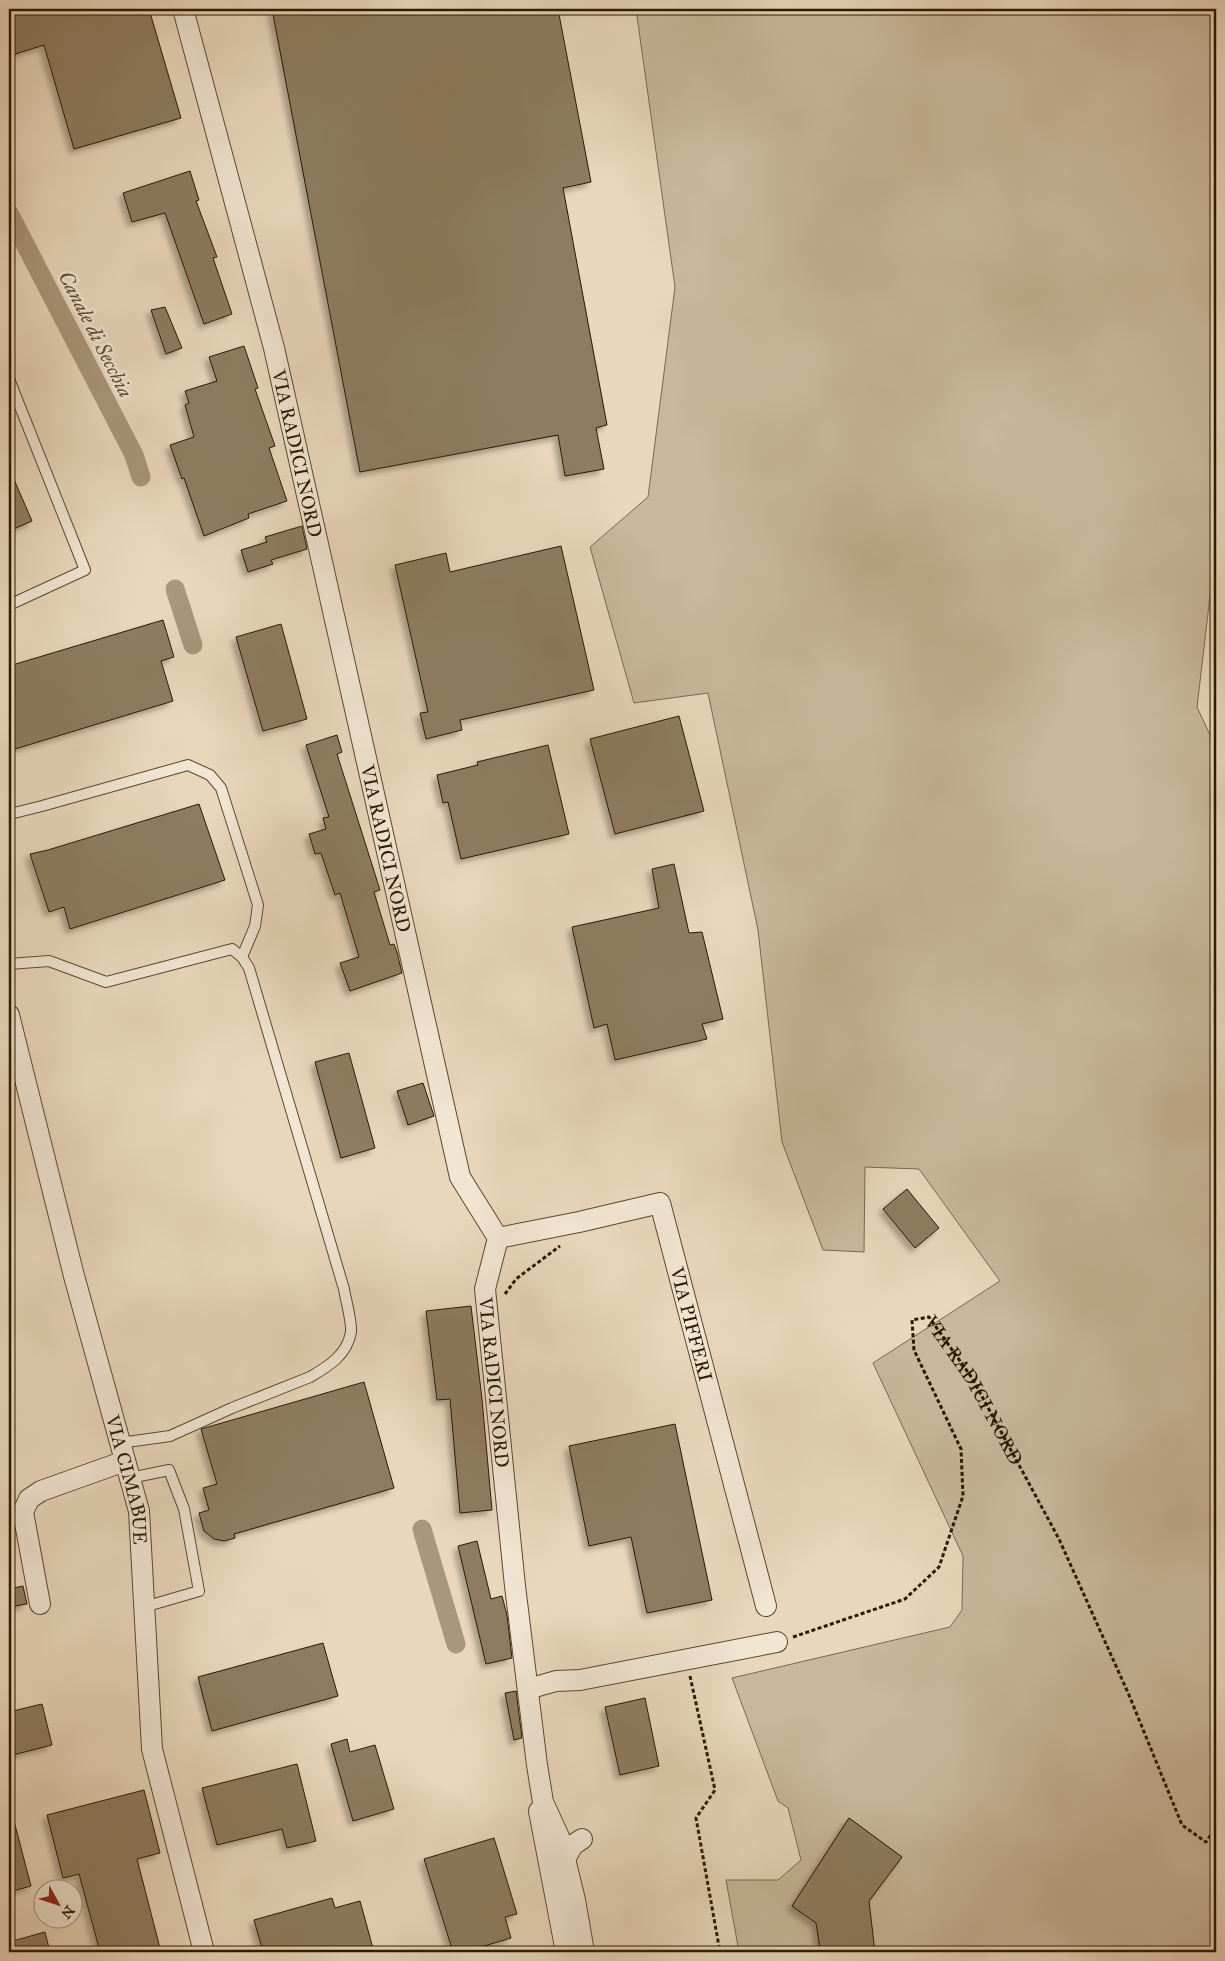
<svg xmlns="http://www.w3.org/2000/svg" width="1225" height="1961" font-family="'IM FELL Great Primer',serif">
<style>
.green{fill:#c9b79b;stroke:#7a684e}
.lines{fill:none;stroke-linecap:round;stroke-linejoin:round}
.canal{stroke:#a9967b;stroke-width:19}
.building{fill:#8e7b61;stroke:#2c1800;filter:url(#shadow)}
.service-casing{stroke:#5b482f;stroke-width:12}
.minor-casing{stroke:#5b482f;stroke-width:22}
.path{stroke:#2c1800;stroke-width:3;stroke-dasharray:4 2.5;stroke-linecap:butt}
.service{stroke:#f1e5d3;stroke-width:10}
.minor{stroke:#f1e5d3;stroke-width:20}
.labels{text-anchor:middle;stroke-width:5;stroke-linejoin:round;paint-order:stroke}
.street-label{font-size:19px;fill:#2c1800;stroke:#f1e5d3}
.water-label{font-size:20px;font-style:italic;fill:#5e4a31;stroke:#f1e5d3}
</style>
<defs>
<filter id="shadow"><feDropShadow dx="-4.5" dy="4.5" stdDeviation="2.5" flood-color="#0004"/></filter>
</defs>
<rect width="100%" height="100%" fill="#e9d7bb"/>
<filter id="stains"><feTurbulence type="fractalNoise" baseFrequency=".004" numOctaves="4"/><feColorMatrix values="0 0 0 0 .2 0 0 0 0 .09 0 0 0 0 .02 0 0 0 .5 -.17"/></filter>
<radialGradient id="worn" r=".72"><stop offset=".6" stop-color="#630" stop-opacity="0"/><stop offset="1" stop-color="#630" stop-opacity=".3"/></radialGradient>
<path class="green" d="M 636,9 L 1216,9 L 1216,575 L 1212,579 L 1197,707 L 1216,748 L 1216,1952 L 877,1952 L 871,1948 L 861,1912 L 902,1857 L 849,1818 L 792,1906 L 820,1925 L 817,1928 L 820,1948 L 825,1952 L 739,1952 L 726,1880 L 778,1880 L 801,1860 L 788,1808 L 778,1801 L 732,1678 L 950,1627 L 962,1610 L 963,1556 L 873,1363 L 1000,1281 L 919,1169 L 865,1167 L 864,1252 L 823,1250 L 782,1142 L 758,930 L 708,693 L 634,703 L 590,547 L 648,497 L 675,287 Z"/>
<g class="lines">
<g class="canal">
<path d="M 9,213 L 134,455 L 141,477"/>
<path d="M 175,589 L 193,645"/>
<path d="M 422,1529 L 456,1644"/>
</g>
</g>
<g class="building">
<path d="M 9,9 L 149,9 L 181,118 L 74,149 L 44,45 L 9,56 Z"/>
<path d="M 272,9 L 558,9 L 591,182 L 563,188 L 607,425 L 596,428 L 604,469 L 565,476 L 558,435 L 360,472 Z"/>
<path d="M 190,171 L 199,200 L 196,201 L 217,257 L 213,258 L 232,314 L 204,324 L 165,213 L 132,222 L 123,193 Z"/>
<path d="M 165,307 L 182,348 L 166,354 L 151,310 Z"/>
<path d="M 244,346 L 258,388 L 255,389 L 275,446 L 269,448 L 287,501 L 248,514 L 249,518 L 204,536 L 184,478 L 182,479 L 170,445 L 194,437 L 185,405 L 189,403 L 185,391 L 217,381 L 209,357 Z"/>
<path d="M 9,468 L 32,521 L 9,531 Z"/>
<path d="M 302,526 L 307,549 L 271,560 L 273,564 L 248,572 L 241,550 L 267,542 L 265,537 Z"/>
<path d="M 561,546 L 594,690 L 460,720 L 462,730 L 426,739 L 420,713 L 428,712 L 395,565 L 446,553 L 450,572 Z"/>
<path d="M 163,620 L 174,657 L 161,661 L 173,701 L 15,749 L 9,730 L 9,666 Z"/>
<path d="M 281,624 L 307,719 L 263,731 L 236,637 Z"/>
<path d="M 679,716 L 704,811 L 615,834 L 590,739 Z"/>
<path d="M 337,735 L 342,752 L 337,754 L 380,890 L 374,892 L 390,945 L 394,944 L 397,952 L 402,973 L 350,991 L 340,963 L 359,957 L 340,893 L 335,895 L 321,853 L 315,854 L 309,834 L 326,829 L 323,818 L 329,817 L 306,745 Z"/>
<path d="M 548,745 L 569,834 L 461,859 L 448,802 L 443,803 L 437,775 L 478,765 L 477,762 Z"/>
<path d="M 199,804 L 225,880 L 70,929 L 64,907 L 49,912 L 30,854 L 48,850 Z"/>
<path d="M 674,864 L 689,933 L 702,932 L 723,1019 L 702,1024 L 707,1039 L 615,1060 L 607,1024 L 594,1028 L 572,927 L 659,908 L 652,869 Z"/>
<path d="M 349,1053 L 375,1148 L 341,1158 L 315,1062 Z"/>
<path d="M 423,1083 L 434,1116 L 408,1125 L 397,1091 Z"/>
<path d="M 907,1189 L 939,1228 L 915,1248 L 883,1209 Z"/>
<path d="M 471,1306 L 482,1399 L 492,1510 L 460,1513 L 450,1399 L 437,1400 L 426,1311 Z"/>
<path d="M 364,1382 L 394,1488 L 234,1534 L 235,1538 L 224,1541 L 214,1539 L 204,1531 L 199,1513 L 209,1510 L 203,1488 L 217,1484 L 201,1429 Z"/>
<path d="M 675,1424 L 712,1600 L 647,1613 L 631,1537 L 589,1546 L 569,1446 Z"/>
<path d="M 477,1541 L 491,1599 L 502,1596 L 507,1615 L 512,1658 L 486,1664 L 458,1546 Z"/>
<path d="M 23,1586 L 27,1604 L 9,1607 L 9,1589 Z"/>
<path d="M 323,1643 L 338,1696 L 212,1731 L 198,1677 Z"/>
<path d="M 516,1691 L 522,1738 L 514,1740 L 505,1693 Z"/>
<path d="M 645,1698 L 659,1766 L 620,1775 L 605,1707 Z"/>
<path d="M 42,1704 L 52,1745 L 9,1756 L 9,1712 Z"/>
<path d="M 347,1739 L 350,1752 L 375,1745 L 394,1809 L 353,1821 L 331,1744 Z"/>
<path d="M 297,1764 L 316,1841 L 287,1848 L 282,1829 L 217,1845 L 202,1788 Z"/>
<path d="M 144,1790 L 160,1853 L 137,1859 L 161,1952 L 100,1952 L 79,1874 L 63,1878 L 47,1815 Z"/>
<path d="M 849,1818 L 902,1857 L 869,1901 L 875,1952 L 825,1952 L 820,1948 L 816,1923 L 792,1906 Z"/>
<path d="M 9,1821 L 14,1821 L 31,1886 L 9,1892 Z"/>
<path d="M 494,1838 L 517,1914 L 505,1917 L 511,1938 L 464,1952 L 453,1952 L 424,1859 Z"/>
<path d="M 332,1898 L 335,1908 L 360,1901 L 374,1952 L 263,1952 L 254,1920 Z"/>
<path d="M 45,1932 L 50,1952 L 9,1952 L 9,1942 Z"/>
</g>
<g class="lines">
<g class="service-casing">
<g id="service">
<path d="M 9,379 L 85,570 L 9,605"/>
<path d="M 9,813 L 14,813 L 42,806 L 188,765 L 210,775 L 221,788 L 258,905 L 255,926 L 242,957"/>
<path d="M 9,964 L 49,961 L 106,982 L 232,949 L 242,957 L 249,968 L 344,1289 C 346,1301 352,1322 351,1332 C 347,1355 329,1366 310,1377 L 232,1408 L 170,1436 L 120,1443"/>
<path d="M 130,1478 L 169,1470 L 184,1509 L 199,1591 L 144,1607"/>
</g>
</g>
<g class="minor-casing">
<g id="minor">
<path id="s2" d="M 183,9 L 274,348 L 460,1177 L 498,1238 L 485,1289 L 515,1586 L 537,1765 L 543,1802 L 559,1837 L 565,1859 L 575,1900 L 584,1952"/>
<path id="s3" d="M 9,1015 L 74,1276 L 139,1511 L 152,1749 L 204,1952"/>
<path id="s4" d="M 498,1238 L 579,1222 L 660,1203 L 766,1606"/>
<path d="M 40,1604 L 23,1512 L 29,1499 L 41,1491 L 125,1461"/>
<path d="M 528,1689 L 556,1681 L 580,1680 L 777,1642"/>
<path d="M 539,1811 L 566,1952"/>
<path d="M 561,1866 L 573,1845 L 582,1839"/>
</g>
</g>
<g class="path">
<path d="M 505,1294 L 516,1279 L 560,1246"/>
<path id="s1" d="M 793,1637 L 905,1599 L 939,1567 L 963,1496 L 961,1449 L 914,1350 L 912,1320 L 929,1317 L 972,1378 L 1059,1539 L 1129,1695 L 1182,1825 L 1206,1842 L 1216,1827"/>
<path d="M 690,1676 L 715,1790 L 696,1818 L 720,1952"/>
</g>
<use href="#service" class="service"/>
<use href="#minor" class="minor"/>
</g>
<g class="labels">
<g class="street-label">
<text dy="7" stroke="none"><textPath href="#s2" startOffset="459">VIA RADICI NORD</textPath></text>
<text dy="7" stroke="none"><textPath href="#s2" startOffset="864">VIA RADICI NORD</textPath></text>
<text dy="7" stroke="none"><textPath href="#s4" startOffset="291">VIA PIFFERI</textPath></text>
<text dy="7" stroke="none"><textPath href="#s2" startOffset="1419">VIA RADICI NORD</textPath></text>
<text dy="7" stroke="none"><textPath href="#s1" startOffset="530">VIA RADICI NORD</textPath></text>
<text dy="7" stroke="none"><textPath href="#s3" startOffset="480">VIA CIMABUE</textPath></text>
</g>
<g class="water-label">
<text transform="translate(96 334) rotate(63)" y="7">Canale di Secchia</text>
</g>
</g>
<rect width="1225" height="1961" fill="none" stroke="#e9d7bb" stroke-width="30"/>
<rect x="10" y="10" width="1205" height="1941" fill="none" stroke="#2c1800" stroke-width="2.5"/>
<rect x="15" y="15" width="1195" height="1931" fill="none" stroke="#2c1800"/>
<g transform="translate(58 1904) rotate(130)"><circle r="24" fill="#f1e5d3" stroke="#a2937f"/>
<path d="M0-4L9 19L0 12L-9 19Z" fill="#8f2418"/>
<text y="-8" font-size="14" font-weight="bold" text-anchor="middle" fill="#2c1800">N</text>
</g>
<rect width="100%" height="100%" filter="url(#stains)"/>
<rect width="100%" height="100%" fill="url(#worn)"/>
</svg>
